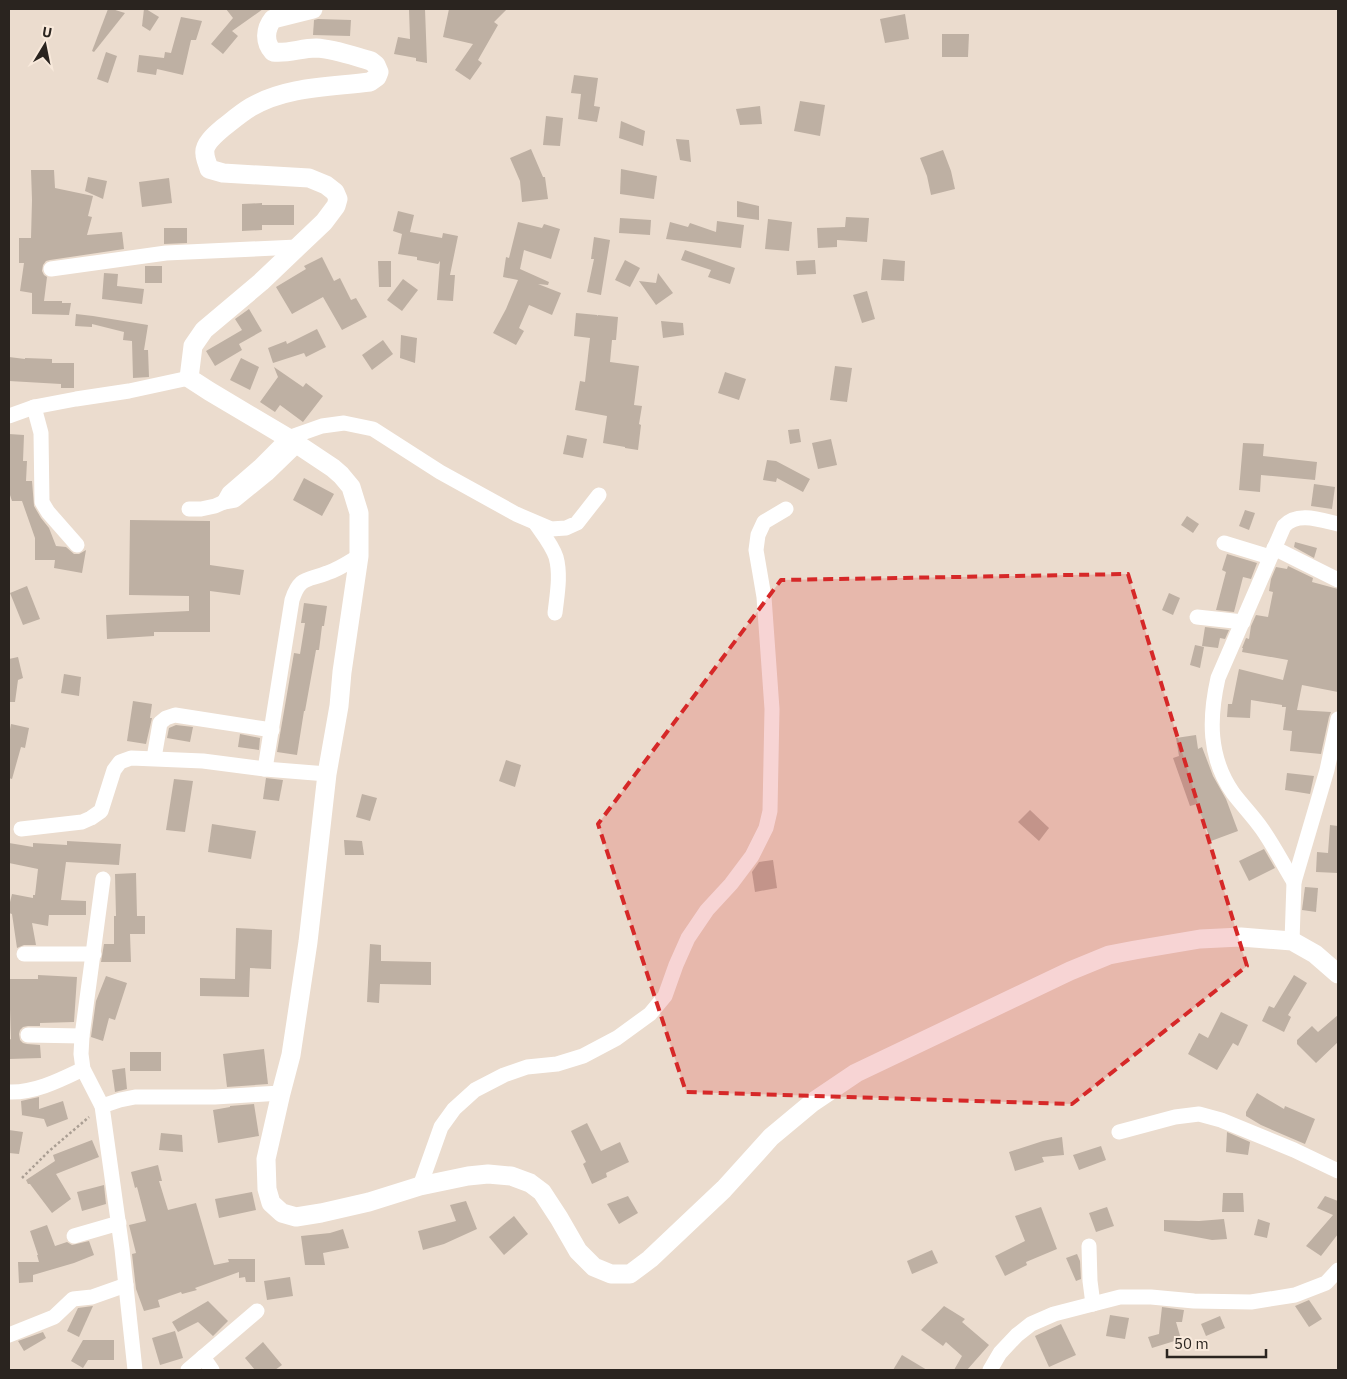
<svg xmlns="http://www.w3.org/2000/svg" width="1347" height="1379" font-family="'IBM Plex Sans',sans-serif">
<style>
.building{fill:#beb0a3}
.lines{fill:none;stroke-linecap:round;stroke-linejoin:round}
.path{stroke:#aa9e93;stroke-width:2.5;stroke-dasharray:2.5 2.5;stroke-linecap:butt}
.minor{stroke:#fff;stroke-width:15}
.tertiary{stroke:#fff;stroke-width:19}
.marked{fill:#d62828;fill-opacity:0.2;stroke:#d62828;stroke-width:4;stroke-dasharray:10 6;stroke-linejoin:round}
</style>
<rect width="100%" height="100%" fill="#ebdcce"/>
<g class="building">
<path d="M 108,9 L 112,9 L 125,13 L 94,52 L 92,51 Z"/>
<path d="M 144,9 L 146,9 L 159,17 L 150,31 L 142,26 Z"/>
<path d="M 226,9 L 263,9 L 232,31 L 238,36 L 223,54 L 211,44 L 233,18 Z"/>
<path d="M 409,9 L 425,9 L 427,63 L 416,61 L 416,58 L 394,54 L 398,37 L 410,39 Z"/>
<path d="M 449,9 L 507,9 L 494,22 L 498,25 L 478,60 L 482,63 L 470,80 L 455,70 L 473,44 L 443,37 Z"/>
<path d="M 905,14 L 909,39 L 885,43 L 880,19 Z"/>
<path d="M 181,17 L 202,21 L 196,40 L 191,40 L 183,75 L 157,69 L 156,75 L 137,72 L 139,55 L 164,58 L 165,52 L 171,53 Z"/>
<path d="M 318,19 L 351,20 L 350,36 L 313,35 L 314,20 Z"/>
<path d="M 942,34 L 969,34 L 968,57 L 942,57 Z"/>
<path d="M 106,52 L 117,56 L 108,83 L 97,79 Z"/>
<path d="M 574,75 L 598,78 L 594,106 L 600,107 L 597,122 L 578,119 L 581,94 L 571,93 Z"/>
<path d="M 800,101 L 825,105 L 820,136 L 794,131 Z"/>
<path d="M 760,106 L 762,124 L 740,125 L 736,109 Z"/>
<path d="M 546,116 L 563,118 L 560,146 L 543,145 Z"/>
<path d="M 621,121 L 645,131 L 643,146 L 619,138 Z"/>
<path d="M 676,139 L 689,140 L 691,162 L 680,160 Z"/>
<path d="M 531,149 L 543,177 L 545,177 L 548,199 L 522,202 L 520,181 L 510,158 Z"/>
<path d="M 943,150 L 951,171 L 955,189 L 931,195 L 927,176 L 920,158 Z"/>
<path d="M 621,169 L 657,176 L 654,199 L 620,194 Z"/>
<path d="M 31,170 L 54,170 L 55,188 L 93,196 L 88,216 L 92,217 L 87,235 L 122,232 L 124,249 L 50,260 L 46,261 L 43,265 L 42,271 L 44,275 L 47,277 L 44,301 L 62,301 L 62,303 L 71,303 L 69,315 L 32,314 L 32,293 L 20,291 L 24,263 L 19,263 L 19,238 L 31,238 L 32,200 Z"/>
<path d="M 88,177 L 107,181 L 103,199 L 85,191 Z"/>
<path d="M 169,178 L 172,203 L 142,207 L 139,182 Z"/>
<path d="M 737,201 L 759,206 L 759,220 L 737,217 Z"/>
<path d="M 262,203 L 262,205 L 294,205 L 294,225 L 262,225 L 262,230 L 242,231 L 242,204 Z"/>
<path d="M 398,211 L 414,215 L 410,232 L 442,238 L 443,233 L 458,236 L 450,275 L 455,275 L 453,301 L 437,300 L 440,261 L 438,264 L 417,260 L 417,257 L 398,254 L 402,234 L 393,231 Z"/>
<path d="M 846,217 L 869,218 L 867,242 L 837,240 L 837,247 L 818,248 L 817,228 L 845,227 Z"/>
<path d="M 620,218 L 651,220 L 650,235 L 619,233 Z"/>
<path d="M 768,219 L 792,222 L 789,251 L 765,249 Z"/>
<path d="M 717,221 L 744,225 L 741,248 L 666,239 L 670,222 L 688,227 L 690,223 L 716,232 Z"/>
<path d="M 518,222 L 542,228 L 544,224 L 560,229 L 551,259 L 524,250 L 520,269 L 549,282 L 548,285 L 538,284 L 561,293 L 552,315 L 529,305 L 519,328 L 524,331 L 516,345 L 493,333 L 506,309 L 518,280 L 503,277 L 506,257 L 509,258 Z"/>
<path d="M 164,228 L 187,228 L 187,243 L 164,244 Z"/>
<path d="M 594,237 L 610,240 L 601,295 L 587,292 L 594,259 L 591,259 Z"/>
<path d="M 685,250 L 735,268 L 730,284 L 708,277 L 711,270 L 681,260 Z"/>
<path d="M 322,257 L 334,281 L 340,278 L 351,300 L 356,298 L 367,317 L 342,330 L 323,297 L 292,314 L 276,287 L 306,269 L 304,266 Z"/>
<path d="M 883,259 L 905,261 L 904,281 L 881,280 Z"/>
<path d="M 625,260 L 640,268 L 630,287 L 615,280 Z"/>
<path d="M 815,260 L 816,274 L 797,275 L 796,261 Z"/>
<path d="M 378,261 L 391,261 L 391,287 L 379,287 Z"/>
<rect x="145" y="266" width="17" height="17"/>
<path d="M 104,273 L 118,274 L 117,286 L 144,289 L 142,304 L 102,299 Z"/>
<path d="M 658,273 L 673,293 L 656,305 L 639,281 L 656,283 Z"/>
<path d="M 403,279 L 418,290 L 402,311 L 387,300 Z"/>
<path d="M 867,291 L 875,319 L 862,323 L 853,295 Z"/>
<path d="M 249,309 L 262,331 L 239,344 L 242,350 L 215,366 L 206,351 L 242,330 L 235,319 Z"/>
<path d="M 576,313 L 597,315 L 597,316 L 598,315 L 618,317 L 616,340 L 612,340 L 610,362 L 639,366 L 634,405 L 642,406 L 639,424 L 641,425 L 638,450 L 625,448 L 625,447 L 603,443 L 607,416 L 575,410 L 580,381 L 585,382 L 590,338 L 574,336 Z"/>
<path d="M 76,314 L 93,316 L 93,320 L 93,316 L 148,325 L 144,350 L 148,350 L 149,377 L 133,378 L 132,341 L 123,340 L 124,332 L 92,324 L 92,327 L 75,326 Z"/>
<path d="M 661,321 L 683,323 L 684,335 L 663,338 Z"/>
<path d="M 317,329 L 326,347 L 306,357 L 304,353 L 273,363 L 268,348 L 286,341 L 287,344 Z"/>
<path d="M 401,335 L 417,338 L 415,363 L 400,358 Z"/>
<path d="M 383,340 L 393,354 L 372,370 L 362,355 Z"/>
<path d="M 9,357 L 25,359 L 25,358 L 52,359 L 52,363 L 74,363 L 74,388 L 61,388 L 61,384 L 9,381 Z"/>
<path d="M 241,358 L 259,367 L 250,390 L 230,380 Z"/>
<path d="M 835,366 L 852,368 L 847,402 L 830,400 Z"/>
<path d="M 274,367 L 303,387 L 306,383 L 323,396 L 303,422 L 280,405 L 275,412 L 260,402 L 278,377 Z"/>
<path d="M 725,372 L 746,379 L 739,400 L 718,393 Z"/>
<path d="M 799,429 L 801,442 L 790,444 L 788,430 Z"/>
<path d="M 9,434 L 24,435 L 23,461 L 27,461 L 26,481 L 32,481 L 34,506 L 41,518 L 49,528 L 56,546 L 66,547 L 74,554 L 79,554 L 86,550 L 82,573 L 54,568 L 55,560 L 35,560 L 35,538 L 22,501 L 12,501 L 9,492 Z"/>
<path d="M 567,435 L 587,439 L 583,458 L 563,454 Z"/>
<path d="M 831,439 L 837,465 L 818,469 L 812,443 Z"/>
<path d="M 1243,443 L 1264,444 L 1263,456 L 1317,462 L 1315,480 L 1261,475 L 1260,492 L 1239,490 Z"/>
<path d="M 767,460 L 776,461 L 810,479 L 803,492 L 777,478 L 776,482 L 763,480 Z"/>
<path d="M 304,478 L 334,494 L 322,516 L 293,500 Z"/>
<path d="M 1314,484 L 1335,487 L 1332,509 L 1311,506 Z"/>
<path d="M 1245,510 L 1255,513 L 1249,530 L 1239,526 Z"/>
<path d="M 1187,516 L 1199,524 L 1193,533 L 1181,525 Z"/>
<path d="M 130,520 L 210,521 L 210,565 L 244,570 L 240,595 L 210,591 L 210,632 L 154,632 L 154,636 L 107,639 L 106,615 L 189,611 L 189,596 L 129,595 Z"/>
<path d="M 1295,542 L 1317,548 L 1314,558 L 1294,547 Z"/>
<path d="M 1227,554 L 1257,563 L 1251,579 L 1243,577 L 1234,612 L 1216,610 L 1226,572 L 1222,570 Z"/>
<path d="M 1288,566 L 1313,578 L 1312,582 L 1338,589 L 1338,692 L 1302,685 L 1297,710 L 1331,712 L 1329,717 L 1321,754 L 1290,751 L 1292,731 L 1283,730 L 1286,707 L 1282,707 L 1282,705 L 1251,700 L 1250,718 L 1227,717 L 1228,704 L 1232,704 L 1239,669 L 1283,680 L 1288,660 L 1242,652 L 1243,648 L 1242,648 L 1246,638 L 1249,639 L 1251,626 L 1256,615 L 1268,617 L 1273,592 L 1269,591 L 1271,579 L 1276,567 L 1287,569 Z"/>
<path d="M 27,586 L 40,619 L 23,625 L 10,593 Z"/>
<path d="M 1169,593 L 1180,598 L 1173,615 L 1162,610 Z"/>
<path d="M 304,603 L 327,606 L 324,626 L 322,626 L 319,650 L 316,650 L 305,711 L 304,711 L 297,755 L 277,752 L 294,653 L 300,654 L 305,623 L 301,623 Z"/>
<path d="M 1205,627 L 1229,630 L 1225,639 L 1220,638 L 1218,648 L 1202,646 Z"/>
<path d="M 1195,645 L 1204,647 L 1200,668 L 1190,665 Z"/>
<path d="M 18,657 L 23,678 L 18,680 L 15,702 L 9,702 L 9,659 Z"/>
<path d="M 64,674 L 81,677 L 79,696 L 61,693 Z"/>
<path d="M 133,701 L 152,704 L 150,718 L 152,718 L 146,744 L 127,741 Z"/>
<path d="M 11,724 L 29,728 L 25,748 L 21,747 L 12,779 L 9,778 L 9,735 Z"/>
<path d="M 176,725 L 193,727 L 190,742 L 167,738 L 169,728 Z"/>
<path d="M 240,734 L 260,738 L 259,750 L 238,747 Z"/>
<path d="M 1196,735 L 1198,749 L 1202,747 L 1213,776 L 1226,799 L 1238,831 L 1211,841 L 1197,804 L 1190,806 L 1173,758 L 1179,756 L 1176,738 Z"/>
<path d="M 506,760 L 521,765 L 515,787 L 499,781 Z"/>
<path d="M 1287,773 L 1314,776 L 1310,794 L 1285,790 Z"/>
<path d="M 266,778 L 283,780 L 279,801 L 263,799 Z"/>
<path d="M 174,779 L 193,781 L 185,832 L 166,830 Z"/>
<path d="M 362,794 L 377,798 L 370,821 L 356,817 Z"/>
<path d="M 1030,810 L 1049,828 L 1039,841 L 1018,822 Z"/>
<path d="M 212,824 L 256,831 L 251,859 L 208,852 Z"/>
<path d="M 1330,825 L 1338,826 L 1338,873 L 1316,872 L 1317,852 L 1328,853 Z"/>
<path d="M 344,840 L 362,841 L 364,855 L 345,855 Z"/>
<path d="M 67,841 L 121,844 L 119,865 L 66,862 L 61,900 L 86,901 L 86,915 L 49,915 L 48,926 L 32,923 L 36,945 L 24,945 L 17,948 L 12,914 L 9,913 L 9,906 L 12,894 L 33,898 L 33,895 L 35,895 L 38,869 L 9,863 L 9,843 L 33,847 L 33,843 L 67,845 Z"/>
<path d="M 1264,849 L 1275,868 L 1249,881 L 1239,861 Z"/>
<path d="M 773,860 L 777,888 L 755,892 L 752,872 L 759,862 Z"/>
<path d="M 136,873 L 137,916 L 145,916 L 145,934 L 130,934 L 131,962 L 101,962 L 104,944 L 114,944 L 114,916 L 116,916 L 115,874 Z"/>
<path d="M 1305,887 L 1318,888 L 1316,912 L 1302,910 Z"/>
<path d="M 236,928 L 272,930 L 271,969 L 250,968 L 249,997 L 200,996 L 200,978 L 235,979 Z"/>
<path d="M 370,944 L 381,945 L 381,961 L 431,962 L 431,985 L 380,984 L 379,1003 L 367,1002 Z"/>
<path d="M 38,975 L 77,977 L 74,1022 L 40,1023 L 40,1026 L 28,1026 L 23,1027 L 20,1030 L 19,1034 L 20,1040 L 23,1043 L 27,1044 L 40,1045 L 41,1058 L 9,1059 L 9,1040 L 11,1039 L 9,979 L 38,979 Z"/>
<path d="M 1294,975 L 1307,983 L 1288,1015 L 1291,1017 L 1284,1032 L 1262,1021 L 1269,1006 L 1274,1008 Z"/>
<path d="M 106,976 L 127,983 L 115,1020 L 109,1018 L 103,1041 L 91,1037 L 96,1001 Z"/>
<path d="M 1221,1012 L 1248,1025 L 1238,1046 L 1233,1043 L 1217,1070 L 1188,1054 L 1199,1033 L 1208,1038 Z"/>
<path d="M 1338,1015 L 1338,1042 L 1316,1063 L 1297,1044 L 1297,1040 L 1312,1026 L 1318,1032 Z"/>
<path d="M 264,1049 L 268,1084 L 227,1087 L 223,1054 Z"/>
<rect x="130" y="1052" width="31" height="19"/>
<path d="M 125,1068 L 127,1089 L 115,1092 L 112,1070 Z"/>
<path d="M 1257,1093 L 1284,1109 L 1285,1106 L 1315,1119 L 1305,1144 L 1261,1125 L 1246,1116 L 1246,1112 Z"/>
<path d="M 39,1097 L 39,1109 L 63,1101 L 68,1119 L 47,1127 L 44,1119 L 21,1115 L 22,1115 L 21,1101 Z"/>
<path d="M 254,1104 L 259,1136 L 218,1143 L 213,1110 L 230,1107 L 230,1106 Z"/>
<path d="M 587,1123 L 601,1151 L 620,1142 L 629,1162 L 606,1173 L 607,1177 L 592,1184 L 583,1164 L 586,1162 L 571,1131 Z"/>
<path d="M 9,1130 L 23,1132 L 19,1154 L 9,1153 Z"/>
<path d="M 1227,1132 L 1250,1142 L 1248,1155 L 1226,1152 Z"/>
<path d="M 161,1133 L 182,1135 L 183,1152 L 159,1150 Z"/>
<path d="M 1062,1137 L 1064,1155 L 1042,1157 L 1044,1162 L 1015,1171 L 1009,1152 L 1043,1141 Z"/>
<path d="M 92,1140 L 99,1157 L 56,1174 L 71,1199 L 52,1213 L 30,1184 L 28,1184 L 26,1180 L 55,1161 L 53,1155 Z"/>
<path d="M 1101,1146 L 1106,1160 L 1079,1170 L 1073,1155 Z"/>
<path d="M 158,1165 L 162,1181 L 159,1181 L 168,1210 L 196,1203 L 214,1265 L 229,1262 L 228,1259 L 255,1259 L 255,1282 L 246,1282 L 245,1277 L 239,1278 L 239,1272 L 195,1288 L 197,1290 L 182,1294 L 181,1292 L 158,1300 L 160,1307 L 144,1311 L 136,1289 L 132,1254 L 136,1253 L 129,1225 L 146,1221 L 137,1187 L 135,1188 L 131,1172 Z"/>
<path d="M 104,1185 L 106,1204 L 82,1211 L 77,1192 Z"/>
<path d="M 252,1192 L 256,1210 L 219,1218 L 215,1199 Z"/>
<path d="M 1223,1193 L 1243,1193 L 1244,1212 L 1222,1212 Z"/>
<path d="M 628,1196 L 638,1213 L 619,1224 L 607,1204 Z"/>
<path d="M 1325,1196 L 1338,1201 L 1338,1234 L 1321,1256 L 1306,1246 L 1333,1215 L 1317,1208 Z"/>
<path d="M 466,1201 L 477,1229 L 444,1244 L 423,1250 L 418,1231 L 456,1221 L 450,1205 Z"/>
<path d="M 1041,1207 L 1057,1249 L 1026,1262 L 1027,1265 L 1005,1276 L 995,1256 L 1025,1241 L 1015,1216 Z"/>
<path d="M 1107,1207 L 1114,1226 L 1096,1232 L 1089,1213 Z"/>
<path d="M 514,1216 L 528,1234 L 504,1255 L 489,1237 Z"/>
<path d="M 1224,1219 L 1227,1239 L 1212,1240 L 1164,1231 L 1164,1220 L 1199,1221 Z"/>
<path d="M 1258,1219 L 1270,1223 L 1267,1238 L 1254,1235 Z"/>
<path d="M 47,1225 L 55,1246 L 67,1242 L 72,1245 L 89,1241 L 94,1255 L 74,1263 L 33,1275 L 33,1282 L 19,1283 L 18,1262 L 39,1262 L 37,1255 L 38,1255 L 30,1231 Z"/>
<path d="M 343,1229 L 349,1248 L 323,1253 L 325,1265 L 305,1265 L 301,1236 L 330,1233 Z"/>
<path d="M 932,1250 L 938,1263 L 912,1274 L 907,1261 Z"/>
<path d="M 1077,1254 L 1080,1261 L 1081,1279 L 1076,1281 L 1066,1258 Z"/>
<path d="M 290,1277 L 293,1296 L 267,1300 L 264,1281 Z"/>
<path d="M 1309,1300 L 1322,1319 L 1309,1327 L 1295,1306 Z"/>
<path d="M 208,1301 L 228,1321 L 213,1336 L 198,1322 L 178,1332 L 172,1322 Z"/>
<path d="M 93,1306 L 79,1337 L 67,1331 L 78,1308 Z"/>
<path d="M 944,1306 L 965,1319 L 962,1322 L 989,1345 L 967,1370 L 954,1370 L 962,1356 L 946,1342 L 943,1346 L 921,1330 Z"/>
<path d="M 1162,1307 L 1184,1310 L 1182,1322 L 1176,1322 L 1181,1339 L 1152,1348 L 1148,1337 L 1159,1334 Z"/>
<path d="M 1110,1315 L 1129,1318 L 1125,1339 L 1106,1336 Z"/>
<path d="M 1220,1316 L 1225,1328 L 1206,1336 L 1201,1324 Z"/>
<path d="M 1061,1324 L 1076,1355 L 1049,1367 L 1035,1336 Z"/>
<path d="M 175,1331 L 183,1358 L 160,1365 L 152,1338 Z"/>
<path d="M 43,1332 L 46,1338 L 24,1351 L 18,1341 Z"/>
<path d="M 83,1340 L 114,1340 L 114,1360 L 88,1360 L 83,1368 L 71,1361 Z"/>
<path d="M 263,1342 L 282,1365 L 275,1370 L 255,1370 L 245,1358 Z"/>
<path d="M 902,1355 L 927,1370 L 893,1370 Z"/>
</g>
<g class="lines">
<path class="path" d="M 22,1178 L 48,1152 L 89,1117"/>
<g class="minor">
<path d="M 51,269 L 166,253 L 297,247"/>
<path d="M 34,407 L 41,433 L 42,502 L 48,512 L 77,545"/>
<path d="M 9,416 L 34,407 L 76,399 L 129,391 L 189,378"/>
<path d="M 224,502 L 229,493 L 259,467 L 288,438 L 322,426 L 344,423 L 373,429 L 440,472 L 516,514 L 551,529 L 566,528 L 577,523 L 599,495"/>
<path d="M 189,509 L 201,509 L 215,506 L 224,502 L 235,500 L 267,474 L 298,444 L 298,435"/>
<path d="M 536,524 C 543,534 552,545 556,557 C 561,575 557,595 555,613"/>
<path d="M 1224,543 L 1270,557"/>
<path d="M 1274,548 L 1338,580"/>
<path d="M 1197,617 L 1243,622"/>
<path d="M 154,758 L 160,723 L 166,718 L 175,715 L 272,730"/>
<path d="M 265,769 L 292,600 C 300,576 307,581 327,573 C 339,569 349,562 359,556"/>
<path d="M 21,829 L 82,822 L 91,818 L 101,811 L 114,770 L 120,762 L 131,758 L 203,761 L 265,769 L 327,774"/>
<path d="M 103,879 L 82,1036 L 81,1054 L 83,1069 L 102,1106 L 122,1249 L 135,1370"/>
<path d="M 1294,882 C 1283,864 1274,846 1262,829 C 1253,816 1242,805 1233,793 C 1208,757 1209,718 1218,678 L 1284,526 C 1297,511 1321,520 1338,524"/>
<path d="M 1292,941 L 1294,882 L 1327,770 L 1338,719"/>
<path d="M 24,954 L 94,954"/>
<path d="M 28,1035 L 82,1036"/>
<path d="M 9,1092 C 35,1093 60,1080 83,1069"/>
<path d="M 102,1106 L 120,1100 L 135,1097 L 215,1097 L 281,1093"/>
<path d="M 1119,1132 L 1175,1117 L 1199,1114 L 1221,1120 L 1294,1150 L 1338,1171"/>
<path d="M 420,1186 L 441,1127 L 454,1109 L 475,1090 L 504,1075 L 527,1067 L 557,1064 L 583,1056 L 617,1038 L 650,1014 L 665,996 L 676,965 L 688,938 L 707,910 L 731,884 L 752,856 L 766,828 L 770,811 L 772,709 L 764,597 L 756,550 L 758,535 L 764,522 L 786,509"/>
<path d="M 74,1236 L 119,1223"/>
<path d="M 1089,1246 L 1090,1281 L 1093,1304"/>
<path d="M 9,1335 L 54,1317 L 73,1299 L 92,1297 L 126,1285"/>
<path d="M 203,1357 L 212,1370"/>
<path d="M 188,1370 L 257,1311"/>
<path d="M 990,1370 L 1000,1353 L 1017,1335 L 1031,1324 L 1054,1314 L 1120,1297 L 1151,1297 L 1194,1301 L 1251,1302 L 1295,1295 L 1326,1283 L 1338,1270"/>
</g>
<path class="tertiary" d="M 313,9 L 273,19 C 265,29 264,42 273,52 C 288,54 301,48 316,48 C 335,49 353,56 371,61 L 376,65 L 379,72 L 377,77 L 370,82 C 331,87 287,86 251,107 C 241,113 233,120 224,127 C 217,133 203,144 205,154 C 205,159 208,164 209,169 L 223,173 L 309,178 L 326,185 L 335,192 L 338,199 L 336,206 L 324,222 L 261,282 L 204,330 L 193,346 L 189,378 L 209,391 L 288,438 L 333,468 L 341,475 L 351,487 L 359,513 L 359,556 L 342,672 L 339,706 L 327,774 L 308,942 L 291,1055 L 281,1093 L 266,1159 L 267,1189 L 271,1203 L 282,1213 L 296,1217 L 321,1213 L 369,1202 L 420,1186 L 468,1176 L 488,1174 L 511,1176 L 530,1183 L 542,1192 L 559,1218 L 578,1251 L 594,1267 L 611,1274 L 630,1274 L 650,1259 L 724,1189 L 771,1137 L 813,1102 L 856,1073 L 1070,971 L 1109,955 L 1135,950 L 1200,939 L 1241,937 L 1292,941 L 1315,954 L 1338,974"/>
</g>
<path class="marked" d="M 1128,574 L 1247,966 L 1072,1104 L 686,1092 L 598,824 L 781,580 Z"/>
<rect width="1347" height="1379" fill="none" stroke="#2a241f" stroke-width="20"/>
<g transform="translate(45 45) rotate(10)" stroke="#f8e9db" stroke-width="4" paint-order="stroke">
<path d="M0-4L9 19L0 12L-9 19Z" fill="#2a241f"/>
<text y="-8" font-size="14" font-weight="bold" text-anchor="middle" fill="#2a241f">U</text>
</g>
<path d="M1167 1349v8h99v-8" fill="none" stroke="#2a241f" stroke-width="2.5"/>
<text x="1174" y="1349" font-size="15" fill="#2a241f" stroke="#f8e9db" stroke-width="4" paint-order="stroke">50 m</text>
</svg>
